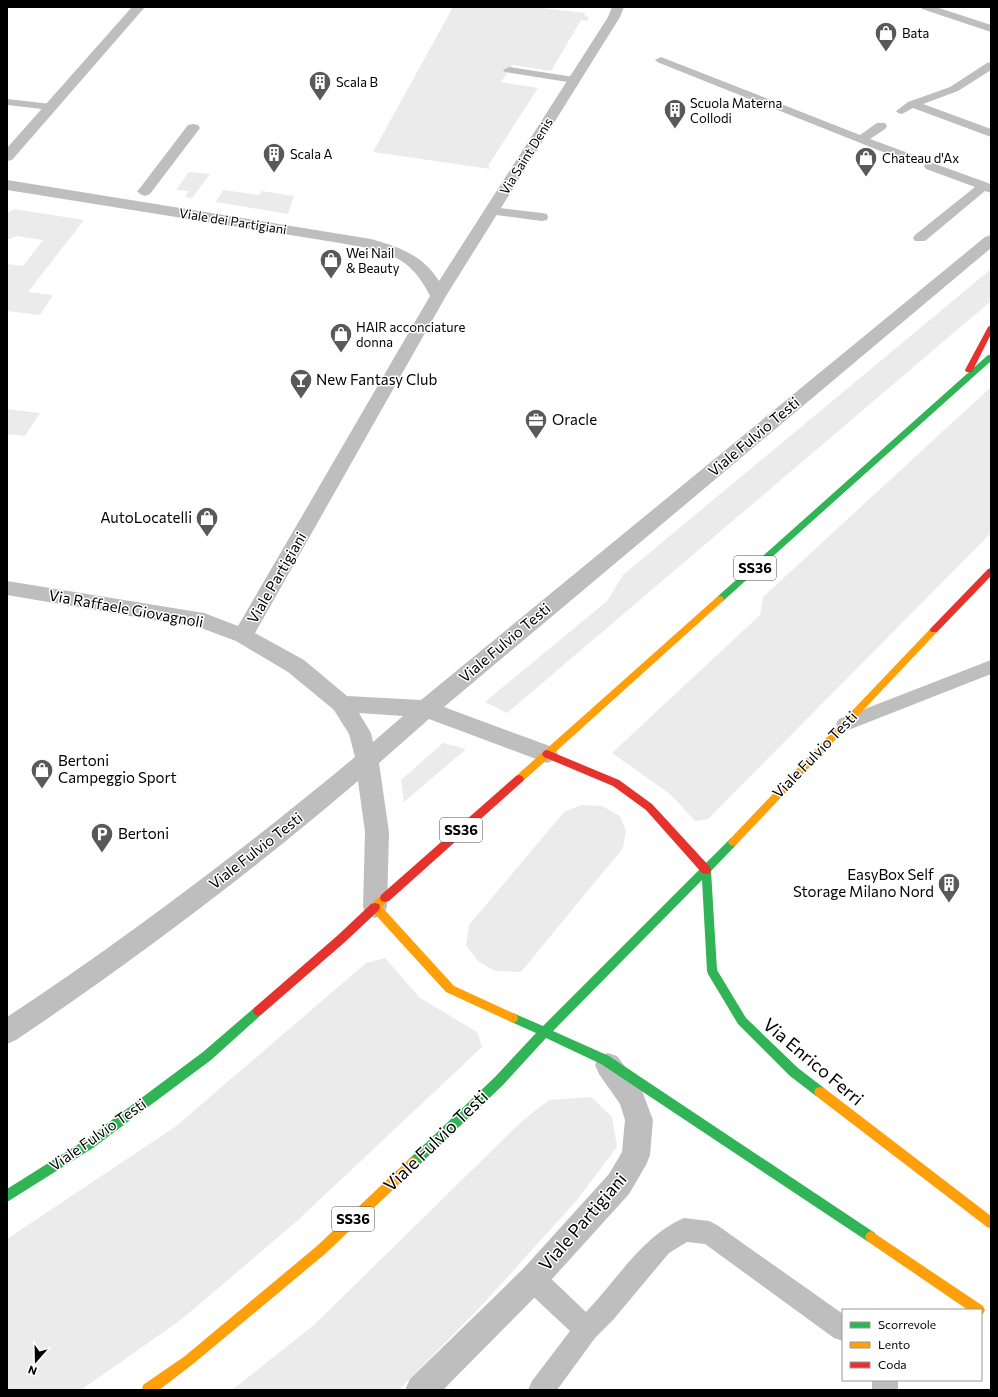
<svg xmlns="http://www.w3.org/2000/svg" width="998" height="1397" font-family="Commissioner,sans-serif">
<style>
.green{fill:#ebebeb}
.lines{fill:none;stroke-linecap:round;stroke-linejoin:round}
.lane{fill:#bebebe;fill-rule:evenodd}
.street{fill:#bebebe;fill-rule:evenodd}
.fast{fill:#30b455;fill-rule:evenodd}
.slow{fill:#ff9f0a;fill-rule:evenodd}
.jam{fill:#e5322d;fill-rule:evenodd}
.labels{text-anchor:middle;stroke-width:3;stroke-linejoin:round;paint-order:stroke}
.far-poi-label{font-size:13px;fill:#000;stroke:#fff;text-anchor:start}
.far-street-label{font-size:13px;fill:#000;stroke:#fff}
.shield{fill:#fff;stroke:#4c4c4c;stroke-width:1}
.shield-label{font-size:14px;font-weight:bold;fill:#000}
.poi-label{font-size:15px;fill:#000;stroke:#fff;text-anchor:start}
.street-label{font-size:15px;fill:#000;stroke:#fff}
.near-street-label{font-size:18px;fill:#000;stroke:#fff}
</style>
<rect width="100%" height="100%" fill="#fff"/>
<g class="green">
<path d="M 453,7 L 533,7 L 586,13 L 584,16 L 589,17 L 587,21 L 581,20 L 551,71 L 513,65 L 501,82 L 538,88 L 488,166 L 491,169 L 373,152 Z"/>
<path d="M 189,172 L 210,174 L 192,198 L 185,197 L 189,191 L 176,190 Z"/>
<path d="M 223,190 L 259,195 L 262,191 L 294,196 L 288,214 L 216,202 Z"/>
<path d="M 14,209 L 84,220 L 28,292 L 53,295 L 40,315 L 7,311 L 7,264 L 23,266 L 43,240 L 17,236 L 7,240 L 7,213 Z"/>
<path d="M 991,269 L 991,301 L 507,713 L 485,702 L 607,601 L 623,575 Z"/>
<path d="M 991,387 L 991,533 L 708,819 L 695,821 L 670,794 L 612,753 L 760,615 L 763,597 Z"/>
<path d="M 7,409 L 40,413 L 25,436 L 7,434 Z"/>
<path d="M 443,743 L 466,749 L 404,802 L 401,780 Z"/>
<path d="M 581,805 L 602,806 L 620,816 L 626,831 L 623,848 L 521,972 L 495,971 L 478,961 L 466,945 L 469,925 L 564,812 Z"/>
<path d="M 385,958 L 420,998 L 477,1032 L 482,1047 L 297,1221 L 182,1319 L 81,1390 L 7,1390 L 7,1239 L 175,1127 L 366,963 Z"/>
<path d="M 591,1097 L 612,1117 L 617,1147 L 577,1200 L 484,1303 L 399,1390 L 232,1390 L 314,1325 L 522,1121 L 549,1100 Z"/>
</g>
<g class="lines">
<g class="lane">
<path d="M 921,7 L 936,7 L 991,25 L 991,32 L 922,9 Z"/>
<path d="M 661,57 L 860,135 L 877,123 L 885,123 L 887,126 L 885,129 L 870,139 L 911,154 L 913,157 L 911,160 L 903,160 L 657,62 L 655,60 Z"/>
<path d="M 991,62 L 991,70 L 958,91 L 923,104 L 991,129 L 991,137 L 913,108 L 902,114 L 898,113 L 896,111 L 908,102 L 950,87 L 987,63 Z"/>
<path d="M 509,67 L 574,77 L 578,78 L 580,80 L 578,82 L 574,83 L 505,72 L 503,70 Z"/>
<path d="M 7,99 L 51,104 L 55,105 L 57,107 L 55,109 L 51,110 L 7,105 Z"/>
<path d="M 930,162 L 988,183 L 991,185 L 991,193 L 985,191 L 925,241 L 915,241 L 913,238 L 915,235 L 975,187 L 926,169 L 924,166 L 926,163 Z"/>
<path d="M 492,207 L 542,213 L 547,214 L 548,217 L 547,220 L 542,221 L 488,214 L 486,211 L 488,208 Z"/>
<path d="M 991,660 L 991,674 L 851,729 L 845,731 L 839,729 L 836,724 L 839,719 Z"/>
<path d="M 684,1218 L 709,1221 L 717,1225 L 843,1314 L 843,1341 L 834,1338 L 705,1244 L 687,1242 L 669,1253 L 613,1320 L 595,1338 L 557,1390 L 528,1390 L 532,1381 L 570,1331 L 524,1288 L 521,1279 L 524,1270 L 533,1267 L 542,1270 L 586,1312 C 617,1280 642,1236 684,1218 Z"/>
<rect x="872" y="1380" width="26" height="10"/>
</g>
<g class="street">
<path d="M 132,7 L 145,7 L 12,160 L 7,161 L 7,148 Z"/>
<path d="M 612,7 L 624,7 L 620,17 L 446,296 L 255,633 L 304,660 L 347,696 L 421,700 L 985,237 L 991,235 L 991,248 L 444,707 L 555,748 L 558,754 L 555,760 L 547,763 L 539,760 L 429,719 L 379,763 L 389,832 L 387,907 L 384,914 L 375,918 L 366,914 L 363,907 L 365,832 L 358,781 C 249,874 135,960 16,1040 L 7,1044 L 7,1017 C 128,937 243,850 355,757 L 349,734 L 334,710 L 288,672 L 236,641 L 201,628 L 7,595 L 7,581 L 204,613 L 238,626 L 430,296 C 409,253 383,251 340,243 L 7,190 L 7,180 L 371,239 C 399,247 423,255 439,281 L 608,17 ZM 359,713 L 403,716 L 373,742 L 371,733 Z"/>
<path d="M 193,124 L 198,125 L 200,128 L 150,194 L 145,196 L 140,194 L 137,191 L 140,188 L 188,125 Z"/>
<path d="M 608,1053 L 617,1056 L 641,1088 L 653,1120 L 650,1155 L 646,1165 L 629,1194 L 543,1289 L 443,1390 L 405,1390 L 410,1379 L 523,1269 L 609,1174 L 622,1152 L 625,1120 L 620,1104 L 599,1074 L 595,1065 L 599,1056 Z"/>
</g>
<g class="fast">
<path d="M 988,355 L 991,355 L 991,361 L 723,601 L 717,601 L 716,599 L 717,597 Z"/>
<path d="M 733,838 L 736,839 L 738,842 L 736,845 L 711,871 L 717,970 L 746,1018 L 798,1068 L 824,1088 L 826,1092 L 824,1096 L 820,1097 L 816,1096 L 790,1076 L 738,1024 L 708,974 L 707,971 L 702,880 L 553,1031 L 609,1056 L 875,1233 L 877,1237 L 875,1241 L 871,1243 L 867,1241 L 601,1064 L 546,1038 L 503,1085 L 417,1167 L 413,1169 L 409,1167 L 407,1163 L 409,1159 L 495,1077 L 536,1033 L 509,1021 L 508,1018 L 509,1015 L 513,1013 L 543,1026 L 730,839 Z"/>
<path d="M 258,1006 L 262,1008 L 263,1011 L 262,1014 L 211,1060 L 93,1148 L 7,1202 L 7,1189 L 85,1140 L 203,1052 L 254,1008 Z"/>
</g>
<g class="slow">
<path d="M 720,596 L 723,597 L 724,599 L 723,601 L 522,782 L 516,782 L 514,779 L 516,776 L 717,597 Z"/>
<path d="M 934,627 L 937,628 L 938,630 L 937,632 L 736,845 L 733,846 L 730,845 L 728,842 L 730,839 L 931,628 Z"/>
<path d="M 385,894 L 389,895 L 390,898 L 382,907 L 454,986 L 517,1015 L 518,1018 L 517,1021 L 513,1023 L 509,1021 L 446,992 L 371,910 L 370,907 C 373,901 379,896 385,894 Z"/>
<path d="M 820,1087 L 824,1088 L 991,1216 L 991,1229 L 987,1227 L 816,1096 L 814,1092 L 816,1088 Z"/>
<path d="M 413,1157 L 417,1159 L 419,1163 L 417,1167 L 325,1254 L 193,1364 L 159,1390 L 142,1390 L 143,1385 L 185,1356 L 317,1246 L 409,1159 Z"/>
<path d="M 871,1231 L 983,1306 L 985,1310 L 983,1314 L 981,1315 L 981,1310 L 968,1310 L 867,1241 L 865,1237 L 867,1233 Z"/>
</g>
<g class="jam">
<path d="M 991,325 L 991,334 L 972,372 L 966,372 L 965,370 L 988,327 Z"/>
<path d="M 991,568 L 991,576 L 937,632 L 931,632 L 930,630 L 931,628 L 988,569 Z"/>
<path d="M 547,750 L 619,780 L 652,804 L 710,867 L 711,870 L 710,873 L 706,874 L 702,873 L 646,810 L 613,786 L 544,757 L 542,754 L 544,751 Z"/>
<path d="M 519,775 L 522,776 L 524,779 L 522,782 L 389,901 L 385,902 L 381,901 L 380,898 L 381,895 L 516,776 Z"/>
<path d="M 375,903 L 379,904 L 380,907 L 379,910 L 345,942 L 262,1014 L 258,1016 L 254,1014 L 253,1011 L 254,1008 L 337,936 L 371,904 Z"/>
</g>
</g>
<defs>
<g id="shop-pin" transform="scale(1.15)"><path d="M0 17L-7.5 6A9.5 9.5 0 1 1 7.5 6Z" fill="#595959" stroke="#fff"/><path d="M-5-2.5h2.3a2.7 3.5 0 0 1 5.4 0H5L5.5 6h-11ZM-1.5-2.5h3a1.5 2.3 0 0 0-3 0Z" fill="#fff"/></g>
<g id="building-pin" transform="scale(1.15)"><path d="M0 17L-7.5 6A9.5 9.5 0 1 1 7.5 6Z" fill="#595959" stroke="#fff"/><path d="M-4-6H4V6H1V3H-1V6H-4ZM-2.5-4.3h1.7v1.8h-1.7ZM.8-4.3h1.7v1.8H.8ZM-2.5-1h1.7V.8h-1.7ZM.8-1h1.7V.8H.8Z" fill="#fff"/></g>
<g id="bar-pin" transform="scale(1.15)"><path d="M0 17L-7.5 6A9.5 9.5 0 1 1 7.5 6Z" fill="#595959" stroke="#fff"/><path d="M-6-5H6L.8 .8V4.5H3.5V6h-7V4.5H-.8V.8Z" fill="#fff"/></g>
<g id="office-pin" transform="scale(1.15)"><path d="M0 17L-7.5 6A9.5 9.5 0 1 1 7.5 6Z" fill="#595959" stroke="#fff"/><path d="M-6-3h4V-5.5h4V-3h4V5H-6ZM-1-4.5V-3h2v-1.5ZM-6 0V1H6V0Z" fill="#fff"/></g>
<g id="parking-pin" transform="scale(1.15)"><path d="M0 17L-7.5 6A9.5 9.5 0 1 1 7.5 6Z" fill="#595959" stroke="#fff"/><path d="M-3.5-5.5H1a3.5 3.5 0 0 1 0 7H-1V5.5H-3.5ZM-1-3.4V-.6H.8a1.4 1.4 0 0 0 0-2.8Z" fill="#fff"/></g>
</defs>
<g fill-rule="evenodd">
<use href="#shop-pin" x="886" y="33"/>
<use href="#building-pin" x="320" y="82"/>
<use href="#building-pin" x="675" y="110"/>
<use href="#building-pin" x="274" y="154"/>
<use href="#shop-pin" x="866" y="158"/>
<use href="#shop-pin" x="331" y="260"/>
<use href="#shop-pin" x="341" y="334"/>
<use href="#bar-pin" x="301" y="380"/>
<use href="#office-pin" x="536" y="420"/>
<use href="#shop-pin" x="207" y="518"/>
<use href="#shop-pin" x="42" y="770"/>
<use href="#parking-pin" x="102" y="834"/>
<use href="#building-pin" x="949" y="884"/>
</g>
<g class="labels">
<g class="far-poi-label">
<text x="902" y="38">Bata</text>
<text x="336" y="87">Scala B</text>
<text x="690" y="108">Scuola Materna<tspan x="690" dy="15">Collodi</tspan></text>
<text x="290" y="159">Scala A</text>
<text x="882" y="163">Chateau d'Ax</text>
<text x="346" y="258">Wei Nail<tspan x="346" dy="15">&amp; Beauty</tspan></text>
<text x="356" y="332">HAIR acconciature<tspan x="356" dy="15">donna</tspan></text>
</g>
<g class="far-street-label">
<text transform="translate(526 156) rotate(-58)" y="5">Via Saint Denis</text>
<text transform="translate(233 221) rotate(9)" y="5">Viale dei Partigiani</text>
</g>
<g class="shield">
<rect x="734" y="556" width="42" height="24" rx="3"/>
<rect x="440" y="818" width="42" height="24" rx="3"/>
<rect x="332" y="1207" width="42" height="24" rx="3"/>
</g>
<g class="shield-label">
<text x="755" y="573">SS36</text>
<text x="461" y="835">SS36</text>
<text x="353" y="1224">SS36</text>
</g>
<g class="poi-label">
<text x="316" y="385">New Fantasy Club</text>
<text x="552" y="425">Oracle</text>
<text x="192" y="523" text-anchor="end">AutoLocatelli</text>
<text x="58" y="766">Bertoni<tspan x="58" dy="17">Campeggio Sport</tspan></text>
<text x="118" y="839">Bertoni</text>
<text x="934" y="880" text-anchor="end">EasyBox Self<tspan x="934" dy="17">Storage Milano Nord</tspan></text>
</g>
<g class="street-label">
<text transform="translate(754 437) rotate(-40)" y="5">Viale Fulvio Testi</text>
<text transform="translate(277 578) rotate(-60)" y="5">Viale Partigiani</text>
<text transform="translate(126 609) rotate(10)" y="5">Via Raffaele Giovagnoli</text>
<text transform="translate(505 643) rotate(-40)" y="5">Viale Fulvio Testi</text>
<text transform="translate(815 755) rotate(-46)" y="5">Viale Fulvio Testi</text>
<text transform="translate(256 851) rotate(-38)" y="5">Viale Fulvio Testi</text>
<text transform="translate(98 1135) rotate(-35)" y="5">Viale Fulvio Testi</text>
</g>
<g class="near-street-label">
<text transform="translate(813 1062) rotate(40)" y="6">Via Enrico Ferri</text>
<text transform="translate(436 1141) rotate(-44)" y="6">Viale Fulvio Testi</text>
<text transform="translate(583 1222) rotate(-49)" y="6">Viale Partigiani</text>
</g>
</g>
<rect width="998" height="1397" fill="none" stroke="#000000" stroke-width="16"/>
<rect x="842" y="1309" width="140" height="72" fill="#ffffff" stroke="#999999"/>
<rect x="850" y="1322" width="20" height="6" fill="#30b455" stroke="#999999"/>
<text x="878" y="1329" font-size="12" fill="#000000">Scorrevole</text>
<rect x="850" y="1342" width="20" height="6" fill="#ff9f0a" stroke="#999999"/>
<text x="878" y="1349" font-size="12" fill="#000000">Lento</text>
<rect x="850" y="1362" width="20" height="6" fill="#e5322d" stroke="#999999"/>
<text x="878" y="1369" font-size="12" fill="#000000">Coda</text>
<g transform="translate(36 1361) rotate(200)" stroke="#ffffff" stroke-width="3" paint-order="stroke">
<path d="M0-3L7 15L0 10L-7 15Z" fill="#000000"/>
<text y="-6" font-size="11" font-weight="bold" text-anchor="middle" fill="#000000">N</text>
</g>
</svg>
